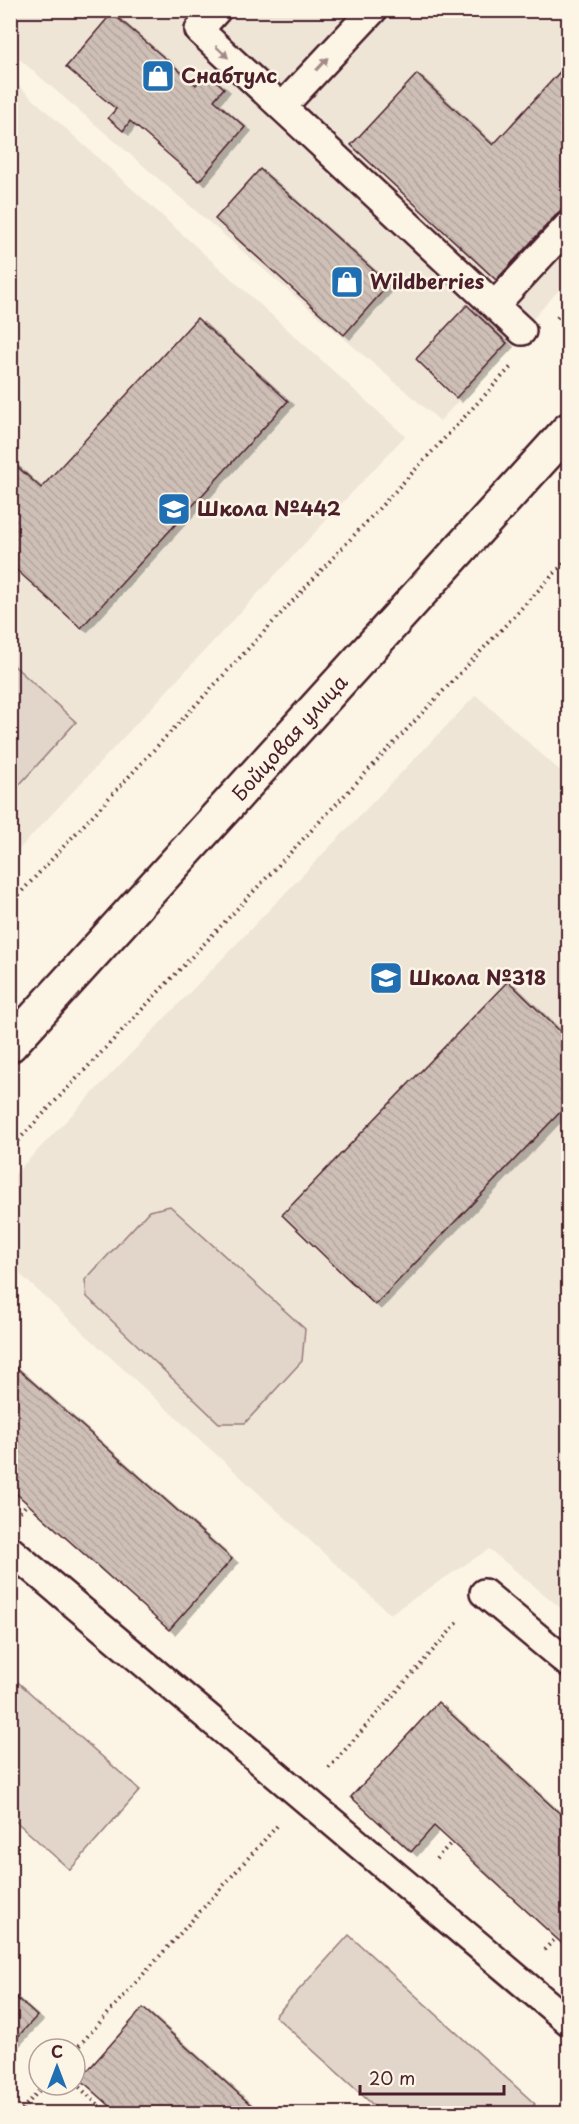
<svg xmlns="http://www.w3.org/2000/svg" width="579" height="2124" font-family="'Playpen Sans',sans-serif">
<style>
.built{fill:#eee5d7}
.park{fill:#e2d5ca;stroke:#967a7a;stroke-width:1.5}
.building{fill:url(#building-back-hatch);stroke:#4a1f2b;stroke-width:1.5;filter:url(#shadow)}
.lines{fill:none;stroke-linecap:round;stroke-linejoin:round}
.lane-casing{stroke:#4a1f2b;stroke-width:32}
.secondary-casing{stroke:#4a1f2b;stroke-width:38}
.path{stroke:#4a1f2b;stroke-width:4;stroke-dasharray:1.5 4.5;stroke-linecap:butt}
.lane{stroke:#fcf5e5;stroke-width:27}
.secondary{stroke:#fcf5e5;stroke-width:33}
.oneway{fill:#a38a88}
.labels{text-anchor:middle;stroke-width:5;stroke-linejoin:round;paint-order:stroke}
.poi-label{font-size:20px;font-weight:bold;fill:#4a1f2b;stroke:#fcf5e5;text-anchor:start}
.street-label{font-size:20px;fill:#4a1f2b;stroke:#fcf5e5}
</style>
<defs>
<pattern id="building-back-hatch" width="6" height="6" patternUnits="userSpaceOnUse" patternTransform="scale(1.5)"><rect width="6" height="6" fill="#cfc0b7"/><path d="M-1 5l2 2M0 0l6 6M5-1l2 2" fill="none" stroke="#b3a59e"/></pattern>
<filter id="shadow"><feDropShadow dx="6" dy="4" stdDeviation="0" flood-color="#0004"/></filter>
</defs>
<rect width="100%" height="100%" fill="#fcf5e5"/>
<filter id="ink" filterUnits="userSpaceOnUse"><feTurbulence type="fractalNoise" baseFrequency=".0167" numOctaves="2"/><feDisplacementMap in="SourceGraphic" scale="12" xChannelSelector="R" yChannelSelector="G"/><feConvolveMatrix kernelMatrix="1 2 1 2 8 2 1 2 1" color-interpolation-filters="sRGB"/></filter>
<g filter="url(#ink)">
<g class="built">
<path d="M 11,11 L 568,11 L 568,280 L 440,421 L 11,52 Z"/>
<path d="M 10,78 L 405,436 L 11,858 L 10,858 Z"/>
<path d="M 476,695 L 568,778 L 568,1614 L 489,1549 L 390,1614 L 11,1266 L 10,1179 Z"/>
</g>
<g class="park">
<path d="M 10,662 L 76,722 L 11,794 L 10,794 Z"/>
<path d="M 170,1206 L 305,1329 L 302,1361 L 245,1423 L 219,1423 L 87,1297 L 85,1280 L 149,1211 Z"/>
<path d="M 11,1676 L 140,1790 L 70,1870 L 11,1817 Z"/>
<path d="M 349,1935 L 535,2104 L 526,2113 L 382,2113 L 275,2016 Z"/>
</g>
<g class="building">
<path d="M 112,13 L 196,85 L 207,73 L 224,88 L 214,100 L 245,127 L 199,181 L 130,121 L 123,131 L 108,118 L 116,109 L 66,67 Z"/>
<path d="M 568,63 L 568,202 L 496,280 L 351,145 L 417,74 L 493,145 Z"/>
<path d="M 260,169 L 389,284 L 344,335 L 215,219 Z"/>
<path d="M 467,305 L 507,343 L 456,398 L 416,359 Z"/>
<path d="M 197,318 L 288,401 L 81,628 L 10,564 L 10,460 L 41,488 Z"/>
<path d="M 508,981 L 568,1039 L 568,1104 L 375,1305 L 282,1215 Z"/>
<path d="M 10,1362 L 232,1559 L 169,1630 L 10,1488 Z"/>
<path d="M 438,1702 L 568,1821 L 568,1949 L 434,1826 L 411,1852 L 351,1797 Z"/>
<path d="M 10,1992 L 37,2016 L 10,2045 Z"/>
<path d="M 143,2008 L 261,2114 L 119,2114 L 80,2079 Z"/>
</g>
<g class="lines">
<g class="lane-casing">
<g id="lane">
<path d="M 217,10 L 199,30 L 522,331"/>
<path d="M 282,107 L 373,10"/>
<path d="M 495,305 L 568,226"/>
<path d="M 10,1550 L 568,2021"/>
<path d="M 484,1593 L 568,1663"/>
</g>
</g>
<g class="secondary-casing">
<path id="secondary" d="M 10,1045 L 568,430"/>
</g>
<g class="path">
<path d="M 562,10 L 568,16"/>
<path d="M 557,318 L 568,306"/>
<path d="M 10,904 L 511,367"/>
<path d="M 10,1149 L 568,559"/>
<path d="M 20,1512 L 27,1504"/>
<path d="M 329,1768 L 459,1621"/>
<path d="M 436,1859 L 452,1842"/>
<path d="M 544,1950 L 556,1938"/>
<path d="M 75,2050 L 278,1825"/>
<path d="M 75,2083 L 108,2114"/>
<path d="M 18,2114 L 44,2085"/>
</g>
<use href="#lane" class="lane"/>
<use href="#secondary" class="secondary"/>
</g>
<defs><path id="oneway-solid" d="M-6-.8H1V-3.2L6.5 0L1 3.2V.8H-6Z" transform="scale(1.5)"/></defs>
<g class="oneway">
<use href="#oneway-solid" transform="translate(222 52) rotate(43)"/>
<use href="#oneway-solid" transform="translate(322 64) rotate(-47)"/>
</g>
</g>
<defs>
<g id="shop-square" transform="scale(1.725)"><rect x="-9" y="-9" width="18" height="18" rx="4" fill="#1f6fb2" stroke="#fcf5e5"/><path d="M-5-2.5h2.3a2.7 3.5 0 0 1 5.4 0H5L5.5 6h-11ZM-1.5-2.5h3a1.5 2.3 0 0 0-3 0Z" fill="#fff"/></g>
<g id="school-square" transform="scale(1.725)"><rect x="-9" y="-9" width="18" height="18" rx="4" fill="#1f6fb2" stroke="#fcf5e5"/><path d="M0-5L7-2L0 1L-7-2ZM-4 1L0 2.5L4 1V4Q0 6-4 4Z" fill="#fff"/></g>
</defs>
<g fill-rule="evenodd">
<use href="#shop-square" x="158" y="76"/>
<use href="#shop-square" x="347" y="282"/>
<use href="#school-square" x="174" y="509"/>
<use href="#school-square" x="386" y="978"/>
</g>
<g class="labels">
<g class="poi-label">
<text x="181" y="83">Снабтулс</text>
<text x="370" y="289">Wildberries</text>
<text x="197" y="516">Школа №442</text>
<text x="409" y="985">Школа №318</text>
</g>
<g class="street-label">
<text transform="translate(290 738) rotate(-48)" y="7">Бойцовая улица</text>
</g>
</g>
<rect width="579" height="2124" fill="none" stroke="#fcf5e5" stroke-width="36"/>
<rect x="18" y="18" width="543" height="2088" fill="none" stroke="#4a1f2b" stroke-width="2" filter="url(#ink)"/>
<g transform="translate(57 2067)"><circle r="28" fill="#fcf5e5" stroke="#b59f9b" stroke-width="1.5"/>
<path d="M0-4.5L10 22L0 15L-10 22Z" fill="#1f6fb2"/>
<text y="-9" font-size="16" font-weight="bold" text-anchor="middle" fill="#4a1f2b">С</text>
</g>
<path d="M360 2085v9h144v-9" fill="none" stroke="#4a1f2b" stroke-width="3"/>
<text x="369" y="2085" font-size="18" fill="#4a1f2b" stroke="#fcf5e5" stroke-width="4.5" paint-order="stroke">20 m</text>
</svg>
